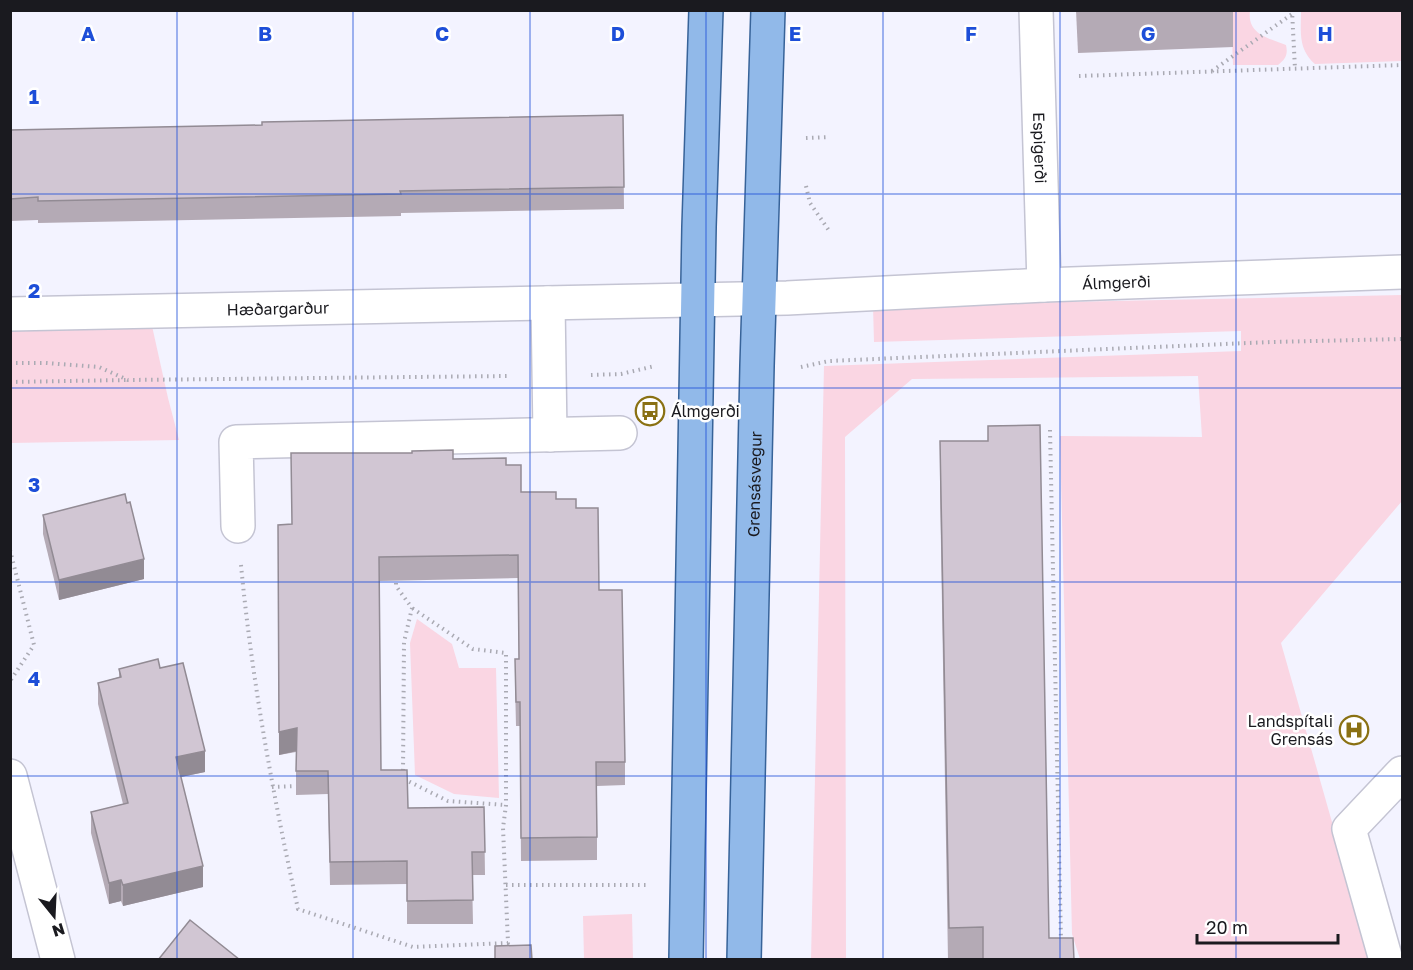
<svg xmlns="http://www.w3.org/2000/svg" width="1413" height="970" font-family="'Golos Text',sans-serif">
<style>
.green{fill:#fad6e3}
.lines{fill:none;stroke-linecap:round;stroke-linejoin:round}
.minor-casing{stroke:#c4c4d3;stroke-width:36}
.major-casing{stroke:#376399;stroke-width:36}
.path{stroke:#aaaab3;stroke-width:4;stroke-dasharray:1.5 4.5;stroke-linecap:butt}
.minor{stroke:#fff;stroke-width:33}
.major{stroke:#91b9e9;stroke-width:33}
.wall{fill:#b4aab5}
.shaded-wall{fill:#928b94}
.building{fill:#d1c6d3;stroke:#928b94;stroke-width:1.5}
.grid{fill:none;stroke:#1d4ed8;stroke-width:1.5;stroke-opacity:0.55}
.labels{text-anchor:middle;stroke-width:5;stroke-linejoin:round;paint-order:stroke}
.street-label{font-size:16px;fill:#1a1a1f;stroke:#fff}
.poi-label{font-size:16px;fill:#1a1a1f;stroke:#fff;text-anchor:start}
.grid-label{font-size:20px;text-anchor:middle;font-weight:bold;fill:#1d4ed8;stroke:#fff;stroke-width:5;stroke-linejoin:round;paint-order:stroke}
</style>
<rect width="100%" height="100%" fill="#f3f3ff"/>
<g class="green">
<path d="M 1231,11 L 1250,11 C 1247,34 1268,38 1286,45 C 1288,54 1286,59 1278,65 L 1233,65 Z"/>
<path d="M 1301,11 L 1402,11 L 1402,61 L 1315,64 C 1298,49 1301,32 1301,11 Z"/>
<path d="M 1402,295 L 1402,501 L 1281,643 L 1371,959 L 1080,959 L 1072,934 L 1060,436 L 1202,437 L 1198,376 L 912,379 L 845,437 L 846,959 L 811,960 L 824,366 L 1241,351 L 1241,331 L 874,342 L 873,306 Z"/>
<path d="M 152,326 L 168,398 L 179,440 L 11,443 L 10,330 Z"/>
<path d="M 417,619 L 452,644 L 459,668 L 496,668 L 499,798 L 454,794 L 415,775 L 410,643 Z"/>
<path d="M 632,914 L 633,959 L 584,959 L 583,916 Z"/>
</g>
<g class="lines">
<g class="minor-casing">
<g id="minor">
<path id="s1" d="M 1036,10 L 1044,285"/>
<path d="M 548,303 L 550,435"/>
<path id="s2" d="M 10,314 L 787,298 L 1044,285 L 1402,272"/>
<path d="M 238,526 L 236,442 L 620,433"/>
<path d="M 10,776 L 58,960"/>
<path d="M 1386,960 L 1349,829 L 1402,773"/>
</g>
</g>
<g class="major-casing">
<g id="major">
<path d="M 686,960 L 699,227 L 706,10"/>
<path id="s3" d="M 744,960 L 757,366 L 768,10"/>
</g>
</g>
<g class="path">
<path d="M 1292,10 L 1295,69"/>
<path d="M 1212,71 L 1292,14"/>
<path d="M 1079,76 L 1402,65"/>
<path d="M 806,138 L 829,137"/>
<path d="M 806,186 L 810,203 L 830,232"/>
<path d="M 10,363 L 46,363 L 99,367 L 128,380 L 509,376"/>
<path d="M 801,367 L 829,361 L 1271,342 L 1402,339"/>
<path d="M 591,375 L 621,374 L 655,366"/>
<path d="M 10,382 L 127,380"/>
<path d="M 1050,430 L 1061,942"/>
<path d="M 10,550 L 34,645 L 10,681"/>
<path d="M 241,565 C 252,681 273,795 298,909 L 413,947 L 508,943 L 503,828 L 506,805 L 506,653 L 473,649 L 412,608"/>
<path d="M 396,577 L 396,586 L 412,608 L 404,642 L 403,773"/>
<path d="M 404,779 L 448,801 L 506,805"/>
<path d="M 272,787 L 296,786"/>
<path d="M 506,885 L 648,885"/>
</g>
<use href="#minor" class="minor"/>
<use href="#major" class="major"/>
</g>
<g class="wall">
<path d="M 1076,10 L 1233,10 L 1233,47 L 1078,53 Z"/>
<path d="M 623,115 L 624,209 L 401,213 L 401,216 L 38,223 L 38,220 L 10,221 L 10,130 L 262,125 Z"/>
<path d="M 940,441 L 1049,938 L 1074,960 L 948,960 L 940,487 Z"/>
<path d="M 453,459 L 506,465 L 521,492 L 556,499 L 576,508 L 599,590 L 625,762 L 625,785 L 597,786 L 597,860 L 521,861 L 520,726 L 516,726 L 515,683 L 519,659 L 518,578 L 379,581 L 381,770 L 408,808 L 484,807 L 485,875 L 472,875 L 473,924 L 407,924 L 407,884 L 330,885 L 328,794 L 296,795 L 296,752 L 279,755 L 278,525 L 292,524 Z"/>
<path d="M 43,515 L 144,579 L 59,600 L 43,534 Z"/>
<path d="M 160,668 L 205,772 L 181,777 L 203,887 L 123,906 L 121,901 L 109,904 L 91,833 L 91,812 L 123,804 L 98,704 L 98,683 L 119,677 L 119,669 Z"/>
</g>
<g class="shaded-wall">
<path d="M 144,559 L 144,579 L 59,600 L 59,580 Z"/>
<path d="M 297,728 L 297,751 L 279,755 L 279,732 Z"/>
<path d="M 205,751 L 205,772 L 176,778 L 176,757 Z"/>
<path d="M 203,866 L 203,887 L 123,906 L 123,885 Z"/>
<path d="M 121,880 L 121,901 L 109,904 L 109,883 Z"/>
</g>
<g class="building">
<path d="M 623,115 L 624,187 L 400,191 L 401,194 L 38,201 L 38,197 L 10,199 L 10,130 L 262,125 L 262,122 Z"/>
<path d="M 1040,425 L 1049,938 L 1073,938 L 1074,960 L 983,960 L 983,927 L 949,928 L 940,441 L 988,441 L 988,426 Z"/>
<path d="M 453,450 L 453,459 L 506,458 L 506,465 L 521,465 L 521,492 L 556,492 L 556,499 L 576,499 L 576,508 L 598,508 L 599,590 L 622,590 L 625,762 L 596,762 L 597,837 L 521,838 L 520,702 L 516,702 L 515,659 L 519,659 L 518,555 L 379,557 L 381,770 L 407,770 L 408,808 L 484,807 L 485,852 L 472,852 L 473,900 L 407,901 L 407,861 L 330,862 L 328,771 L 296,771 L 297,728 L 279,732 L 278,525 L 292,524 L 291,453 L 412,453 L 412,451 Z"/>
<path d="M 125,494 L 127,503 L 130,502 L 144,559 L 59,580 L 43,515 Z"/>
<path d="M 158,659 L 160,668 L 183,663 L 205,751 L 176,757 L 203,866 L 123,885 L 121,880 L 109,883 L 91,812 L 128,803 L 98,683 L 121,677 L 119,669 Z"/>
<path d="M 190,920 L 240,960 L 158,960 Z"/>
<path d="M 531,945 L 532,960 L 495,960 L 495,946 Z"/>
</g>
<path class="grid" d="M 177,10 L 177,960M 353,10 L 353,960M 530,10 L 530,960M 706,10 L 706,960M 883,10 L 883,960M 1060,10 L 1060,960M 1236,10 L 1236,960M 10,194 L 1402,194M 10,388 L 1402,388M 10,582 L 1402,582M 10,776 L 1402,776"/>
<defs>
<g id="bus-ring" transform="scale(1.5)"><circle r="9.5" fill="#fff" stroke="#8a7113" stroke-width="1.5"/><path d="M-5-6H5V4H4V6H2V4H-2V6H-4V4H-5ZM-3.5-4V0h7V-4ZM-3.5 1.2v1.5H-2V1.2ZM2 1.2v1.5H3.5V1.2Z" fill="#8a7113"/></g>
<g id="hospital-ring" transform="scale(1.5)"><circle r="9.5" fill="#fff" stroke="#8a7113" stroke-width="1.5"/><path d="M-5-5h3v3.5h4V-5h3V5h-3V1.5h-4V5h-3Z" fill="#8a7113"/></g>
</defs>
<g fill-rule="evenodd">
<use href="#bus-ring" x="650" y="411"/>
<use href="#hospital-ring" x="1354" y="730"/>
</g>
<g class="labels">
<g class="street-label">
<text dy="6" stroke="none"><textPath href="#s1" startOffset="138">Espigerði</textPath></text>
<text dy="6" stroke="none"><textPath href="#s2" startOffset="1107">Álmgerði</textPath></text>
<text dy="6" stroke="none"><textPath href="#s2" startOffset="268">Hæðargarður</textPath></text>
<text dy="6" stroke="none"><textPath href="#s3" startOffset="476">Grensásvegur</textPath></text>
</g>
<g class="poi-label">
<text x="671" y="417">Álmgerði</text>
<text x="1333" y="727" text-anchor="end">Landspítali<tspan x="1333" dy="18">Grensás</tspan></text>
</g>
</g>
<g class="grid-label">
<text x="88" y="41">A</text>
<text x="265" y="41">B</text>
<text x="442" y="41">C</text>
<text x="618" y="41">D</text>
<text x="795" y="41">E</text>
<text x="971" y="41">F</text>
<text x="1148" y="41">G</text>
<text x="1325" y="41">H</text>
<text x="34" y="104">1</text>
<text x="34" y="298">2</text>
<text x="34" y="492">3</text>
<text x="34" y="686">4</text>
</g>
<rect width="1413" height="970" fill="none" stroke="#1a1a1f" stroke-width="24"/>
<g transform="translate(54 916) rotate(162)" stroke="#ffffff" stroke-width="4.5" paint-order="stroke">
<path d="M0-4.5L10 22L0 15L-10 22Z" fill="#1a1a1f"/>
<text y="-9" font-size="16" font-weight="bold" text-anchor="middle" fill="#1a1a1f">N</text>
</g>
<path d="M1197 934v9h141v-9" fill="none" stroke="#1a1a1f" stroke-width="3"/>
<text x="1206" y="934" font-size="18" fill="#1a1a1f" stroke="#ffffff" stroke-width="4.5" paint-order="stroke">20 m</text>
</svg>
